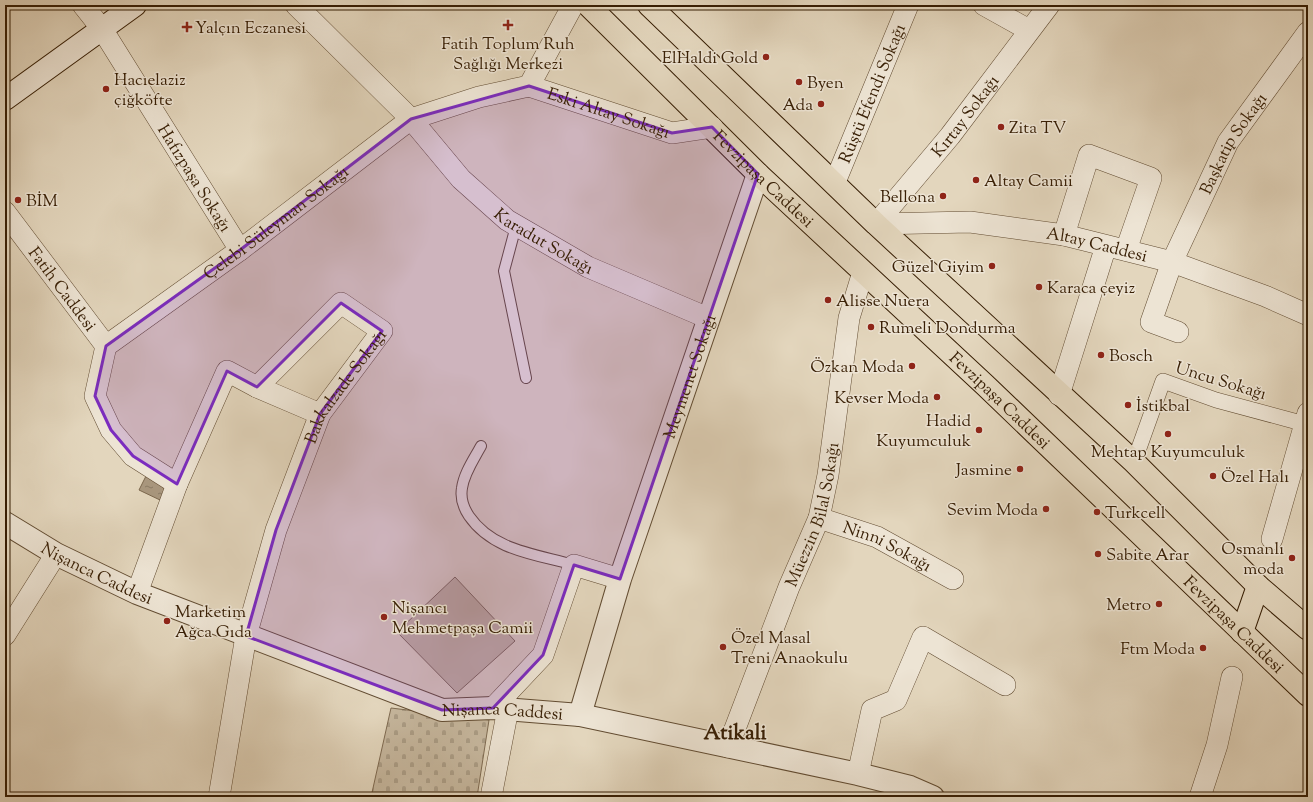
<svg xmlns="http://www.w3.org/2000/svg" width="1313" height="802" font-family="'Sorts Mill Goudy',serif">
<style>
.green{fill:#c6b79e;stroke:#7e6a51}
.cemetery{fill:url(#cemetery-stones);stroke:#7e6a51}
.water{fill:url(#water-ripples);stroke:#7b674d}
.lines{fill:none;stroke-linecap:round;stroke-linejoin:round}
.service-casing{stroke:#624c32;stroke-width:12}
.pedestrian-casing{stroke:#624c32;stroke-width:16}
.minor-casing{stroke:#624c32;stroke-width:22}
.tertiary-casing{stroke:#624c32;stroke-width:24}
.secondary-casing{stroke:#371e04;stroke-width:24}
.primary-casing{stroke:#371e04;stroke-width:24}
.service{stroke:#ede4d4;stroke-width:10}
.pedestrian{stroke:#ede4d4;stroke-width:15}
.minor{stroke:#ede4d4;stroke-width:21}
.tertiary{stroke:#ede4d4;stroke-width:22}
.secondary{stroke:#ede4d4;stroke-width:22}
.primary{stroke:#e3d6bd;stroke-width:22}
.marked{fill:#7b2cbf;fill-opacity:0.2;stroke:#7b2cbf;stroke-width:3;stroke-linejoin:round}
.poi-dot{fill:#8f2418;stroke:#ede4d4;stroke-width:1.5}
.labels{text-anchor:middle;stroke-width:3;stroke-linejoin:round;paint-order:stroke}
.poi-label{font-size:17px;fill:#371e04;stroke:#ede4d4;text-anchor:start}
.street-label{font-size:17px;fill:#371e04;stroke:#ede4d4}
.district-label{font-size:21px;font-weight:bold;fill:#371e04;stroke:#ede4d4}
</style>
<defs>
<pattern id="cemetery-stones" width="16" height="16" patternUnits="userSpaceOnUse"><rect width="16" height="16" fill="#c6b79e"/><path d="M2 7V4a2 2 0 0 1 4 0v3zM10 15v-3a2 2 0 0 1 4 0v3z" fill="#ab9d86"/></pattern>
<pattern id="water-ripples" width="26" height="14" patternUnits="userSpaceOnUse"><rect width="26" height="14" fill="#a9977e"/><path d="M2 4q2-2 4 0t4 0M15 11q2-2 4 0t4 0" fill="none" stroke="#8a7b65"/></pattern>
</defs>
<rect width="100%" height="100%" fill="#e3d6bd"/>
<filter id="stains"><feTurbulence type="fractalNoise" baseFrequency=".005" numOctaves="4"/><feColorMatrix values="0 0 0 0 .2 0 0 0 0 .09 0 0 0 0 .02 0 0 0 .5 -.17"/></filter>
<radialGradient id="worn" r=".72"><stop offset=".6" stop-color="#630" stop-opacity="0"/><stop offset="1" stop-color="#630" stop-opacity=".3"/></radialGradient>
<path class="green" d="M 455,577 L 515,641 L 457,693 L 397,632 Z"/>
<path class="cemetery" d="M 391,708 L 489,720 L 477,797 L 371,797 Z"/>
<path class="water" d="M 147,474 L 168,484 L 160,500 L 139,490 Z"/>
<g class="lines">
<g class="service-casing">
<g id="service">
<path d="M 516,226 L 504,271 L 526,378"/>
<path d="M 481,446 C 474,459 464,473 462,488 C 460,499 463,507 469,516 C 493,551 536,554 574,565"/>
</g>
</g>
<g class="pedestrian-casing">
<path id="pedestrian" d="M 1134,462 L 1163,381 L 1216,400 L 1305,424"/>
</g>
<g class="minor-casing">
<g id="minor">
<path id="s1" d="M 83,5 L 102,29 L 240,250"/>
<path id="s2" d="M 296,5 L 411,119 L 461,179 L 507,220 L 588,267 L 708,318"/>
<path d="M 984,5 L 1029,30"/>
<path id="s3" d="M 529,86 L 672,133 L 712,127"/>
<path id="s4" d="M 835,182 L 908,5"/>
<path id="s5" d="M 5,212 L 106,346"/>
<path id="s6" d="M 876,224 L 970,222 L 1064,235 L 1172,262 L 1265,296 L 1308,315"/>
<path id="s7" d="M 876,224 L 950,136 L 1049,5"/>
<path d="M 1064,235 L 1089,155 L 1151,178 L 1126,250"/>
<path id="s8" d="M 1178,332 L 1151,322 L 1172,262 L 1228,142 L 1308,32"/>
<path d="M 1059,395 L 1106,246"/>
<path id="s9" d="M 177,484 L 133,456 L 111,430 L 95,396 L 106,346 L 240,250 L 411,119 L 479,97 L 529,86 L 573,5"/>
<path id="s10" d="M 819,518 L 877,537 L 953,579"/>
<path d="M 1272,539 L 1308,413"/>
<path d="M 137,593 L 177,484 L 227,371 L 257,387 L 320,414"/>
<path d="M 5,635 L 56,554"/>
<path d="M 493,708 L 543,655 L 574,565 L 620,579"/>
<path id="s11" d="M 728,747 L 789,587 L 819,518 L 828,475 L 849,318 L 863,272"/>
<path d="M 858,774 L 872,710 L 896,700 L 923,637 L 1005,685"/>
<path id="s12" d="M 219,797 L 246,636 L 276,530 L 320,414 L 382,331 L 341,303 L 257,387"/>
<path d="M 491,797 L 508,709"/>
<path d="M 1200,797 L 1217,745 L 1232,677"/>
</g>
</g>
<g class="tertiary-casing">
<g id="tertiary">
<path id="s13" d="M 5,523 L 56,554 L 137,593 L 442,710 L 493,708 L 580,715 L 858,774 L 910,787 L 933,797"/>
<path id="s14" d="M 580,715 L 620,579 L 758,174"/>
</g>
</g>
<g class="secondary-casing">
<path id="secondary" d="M 5,99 L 135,5"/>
</g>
<g class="primary-casing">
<g id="primary">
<path id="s15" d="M 588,5 L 758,174 L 985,385 L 1308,695"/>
<path d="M 649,5 L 876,224 L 1134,462 L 1258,586 L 1308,629"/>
<path d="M 1242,632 L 1258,586"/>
</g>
</g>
<use href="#service" class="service"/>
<use href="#pedestrian" class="pedestrian"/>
<use href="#minor" class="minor"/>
<use href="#tertiary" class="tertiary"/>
<use href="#secondary" class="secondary"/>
<use href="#primary" class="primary"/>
</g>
<path class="marked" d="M 529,86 L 672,133 L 712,127 L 758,174 L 620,579 L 574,565 L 543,655 L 493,708 L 442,710 L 246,636 L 276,530 L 320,414 L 382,331 L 341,303 L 257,387 L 227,371 L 177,484 L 133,456 L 111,430 L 95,396 L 106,346 L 240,250 L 411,119 Z"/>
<g class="poi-dot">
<path d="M506 19h4v4h4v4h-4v4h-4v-4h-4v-4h4z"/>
<path d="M185 21h4v4h4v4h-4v4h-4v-4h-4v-4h4z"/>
<circle cx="766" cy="57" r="4"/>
<circle cx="799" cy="82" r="4"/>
<circle cx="106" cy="89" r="4"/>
<circle cx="821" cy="104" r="4"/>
<circle cx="1001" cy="127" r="4"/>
<circle cx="976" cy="180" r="4"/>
<circle cx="943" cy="196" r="4"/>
<circle cx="18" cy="200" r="4"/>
<circle cx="992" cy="266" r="4"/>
<circle cx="1039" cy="287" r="4"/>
<circle cx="828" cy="300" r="4"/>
<circle cx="871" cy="327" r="4"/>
<circle cx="1101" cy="355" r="4"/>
<circle cx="912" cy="366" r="4"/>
<circle cx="937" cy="397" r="4"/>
<circle cx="1128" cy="405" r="4"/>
<circle cx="979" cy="430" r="4"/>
<circle cx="1168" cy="434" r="4"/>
<circle cx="1020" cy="469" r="4"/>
<circle cx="1213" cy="476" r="4"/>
<circle cx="1046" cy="509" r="4"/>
<circle cx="1097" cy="512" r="4"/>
<circle cx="1098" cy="554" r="4"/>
<circle cx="1292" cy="558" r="4"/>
<circle cx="1159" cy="604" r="4"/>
<circle cx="384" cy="617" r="4"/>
<circle cx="167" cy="621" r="4"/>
<circle cx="723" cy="647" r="4"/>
<circle cx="1203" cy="648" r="4"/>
</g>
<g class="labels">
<g class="poi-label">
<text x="195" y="33">Yalçın Eczanesi</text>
<text x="508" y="49" text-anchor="middle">Fatih Toplum Ruh<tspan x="508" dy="20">Sağlığı Merkezi</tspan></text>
<text x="758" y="63" text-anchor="end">ElHaldi Gold</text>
<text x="114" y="85">Hacıelaziz<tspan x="114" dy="20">çiğköfte</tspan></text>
<text x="807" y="88">Byen</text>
<text x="813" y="110" text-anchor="end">Ada</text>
<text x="1009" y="133">Zita TV</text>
<text x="984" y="186">Altay Camii</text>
<text x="935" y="202" text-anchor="end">Bellona</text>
<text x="26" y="206">BİM</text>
<text x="984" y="272" text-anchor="end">Güzel Giyim</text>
<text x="1047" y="293">Karaca çeyiz</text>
<text x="836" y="306">Alisse Nuera</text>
<text x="879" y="333">Rumeli Dondurma</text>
<text x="1109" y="361">Bosch</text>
<text x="904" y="372" text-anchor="end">Özkan Moda</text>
<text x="929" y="403" text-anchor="end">Kevser Moda</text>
<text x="1136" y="411">İstikbal</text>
<text x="971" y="426" text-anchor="end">Hadid<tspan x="971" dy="20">Kuyumculuk</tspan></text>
<text x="1168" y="457" text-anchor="middle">Mehtap Kuyumculuk</text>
<text x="1012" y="475" text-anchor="end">Jasmine</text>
<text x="1221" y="482">Özel Halı</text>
<text x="1038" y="515" text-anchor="end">Sevim Moda</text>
<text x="1105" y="518">Turkcell</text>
<text x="1284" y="554" text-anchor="end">Osmanlı<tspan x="1284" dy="20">moda</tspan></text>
<text x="1106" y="560">Sabite Arar</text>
<text x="1151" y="610" text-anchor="end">Metro</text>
<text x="392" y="613">Nişancı<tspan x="392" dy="20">Mehmetpaşa Camii</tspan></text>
<text x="175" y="617">Marketim<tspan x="175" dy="20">Ağca Gıda</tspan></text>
<text x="731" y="643">Özel Masal<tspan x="731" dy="20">Treni Anaokulu</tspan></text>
<text x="1195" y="654" text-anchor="end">Ftm Moda</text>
</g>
<g class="street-label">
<text dy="6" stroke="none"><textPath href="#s4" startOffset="96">Rüştü Efendi Sokağı</textPath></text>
<text dy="6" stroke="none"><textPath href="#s3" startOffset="84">Eski Altay Sokağı</textPath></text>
<text dy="6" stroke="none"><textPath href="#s7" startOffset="140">Kırtay Sokağı</textPath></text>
<text dy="6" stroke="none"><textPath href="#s8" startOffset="226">Başkatip Sokağı</textPath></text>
<text dy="6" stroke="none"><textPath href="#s1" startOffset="206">Hafızpaşa Sokağı</textPath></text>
<text dy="6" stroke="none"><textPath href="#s15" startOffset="247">Fevzipaşa Caddesi</textPath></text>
<text dy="6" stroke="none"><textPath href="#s9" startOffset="385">Çelebi Süleyman Sokağı</textPath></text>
<text dy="6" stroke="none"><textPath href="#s2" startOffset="344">Karadut Sokağı</textPath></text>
<text dy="6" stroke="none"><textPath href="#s6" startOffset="223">Altay Caddesi</textPath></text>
<text dy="6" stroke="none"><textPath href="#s5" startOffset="96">Fatih Caddesi</textPath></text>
<text dy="6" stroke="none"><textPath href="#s14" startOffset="356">Meymenet Sokağı</textPath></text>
<text transform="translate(1221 380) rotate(17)" y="6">Uncu Sokağı</text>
<text dy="6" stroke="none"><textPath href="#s12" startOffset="434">Bakkalzade Sokağı</textPath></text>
<text dy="6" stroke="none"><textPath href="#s15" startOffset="571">Fevzipaşa Caddesi</textPath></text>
<text dy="6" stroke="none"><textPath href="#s11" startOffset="248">Müezzin Bilal Sokağı</textPath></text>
<text dy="6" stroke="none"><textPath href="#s10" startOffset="74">Ninni Sokağı</textPath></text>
<text dy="6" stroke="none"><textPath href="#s13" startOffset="105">Nişanca Caddesi</textPath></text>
<text dy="6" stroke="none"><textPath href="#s15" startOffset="895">Fevzipaşa Caddesi</textPath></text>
<text dy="6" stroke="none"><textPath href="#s13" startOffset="537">Nişanca Caddesi</textPath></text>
</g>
<g class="district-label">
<text x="735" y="739">Atikali</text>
</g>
</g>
<rect width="1313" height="802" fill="none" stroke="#e3d6bd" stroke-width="20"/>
<rect x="6" y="6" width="1301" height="790" fill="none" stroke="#371e04" stroke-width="2"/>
<rect x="10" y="10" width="1293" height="782" fill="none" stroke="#371e04"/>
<rect width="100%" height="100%" filter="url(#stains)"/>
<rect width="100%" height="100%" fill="url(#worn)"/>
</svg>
